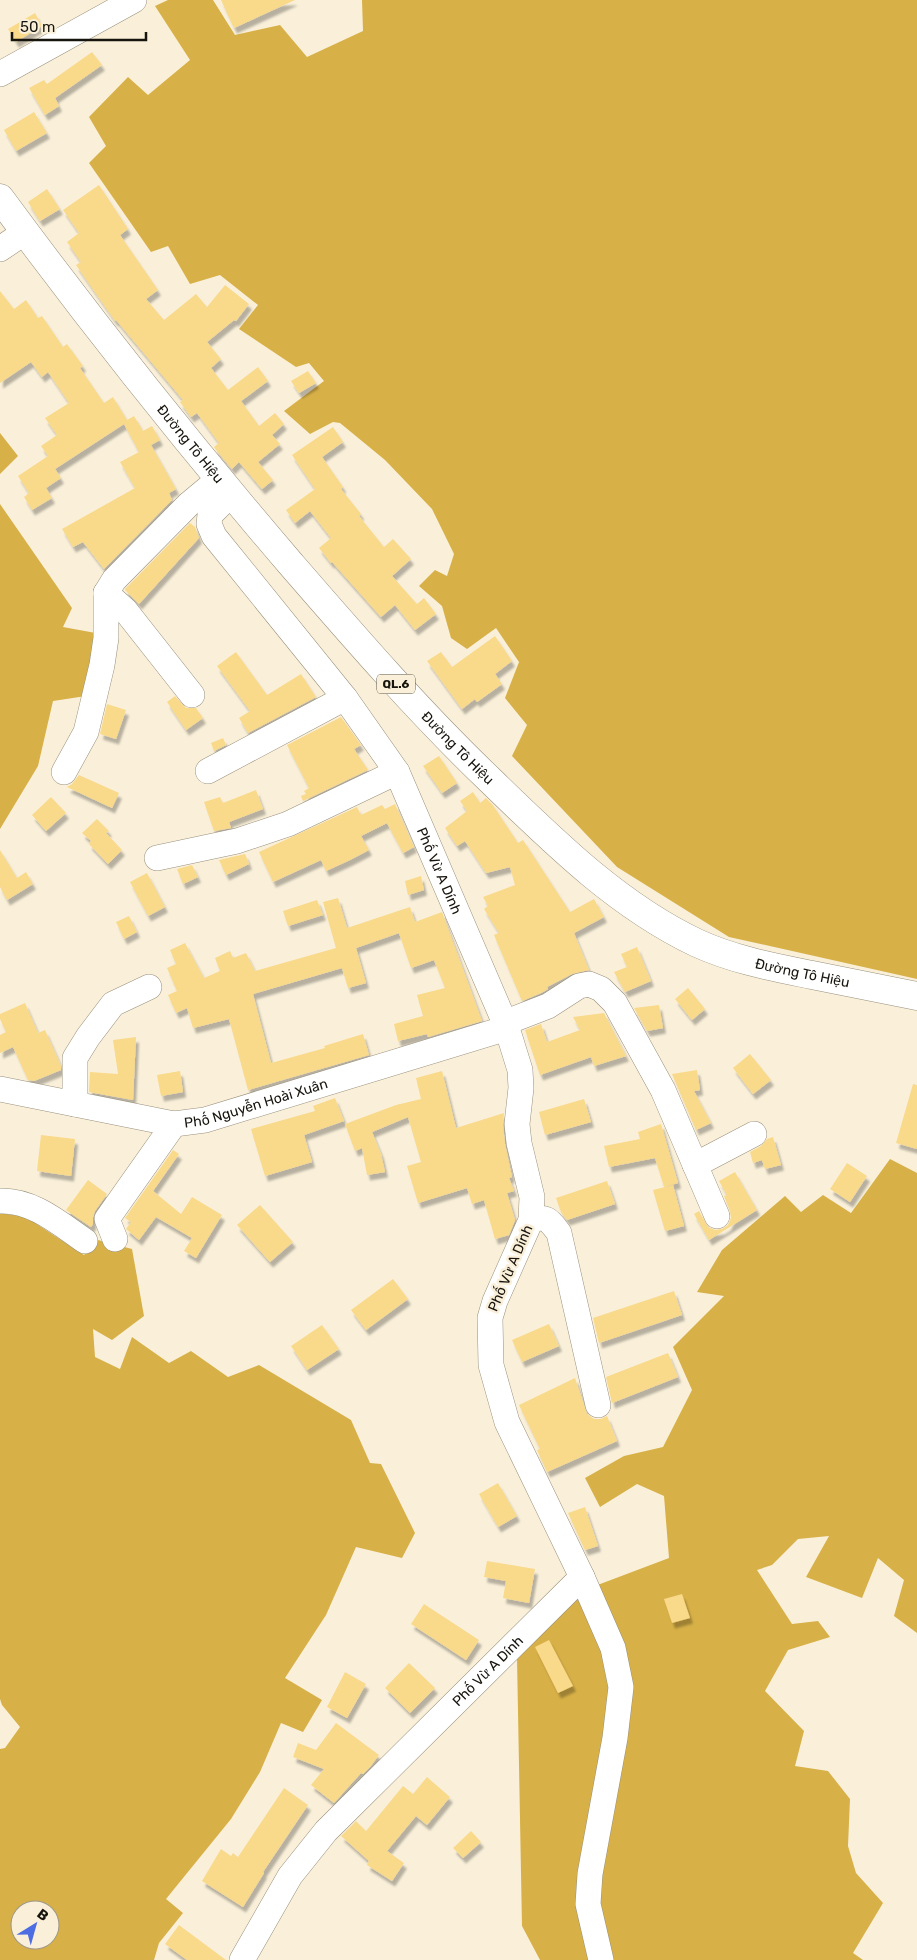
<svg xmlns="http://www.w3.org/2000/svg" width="917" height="1960" font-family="Rubik,sans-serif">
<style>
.forest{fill:#d7b047;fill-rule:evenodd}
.building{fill:#f9d98a;filter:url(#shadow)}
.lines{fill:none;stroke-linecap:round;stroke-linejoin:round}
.minor-casing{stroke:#99907c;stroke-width:26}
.highway-casing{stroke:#99907c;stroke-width:29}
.minor{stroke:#fff;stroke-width:25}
.highway{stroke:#fff;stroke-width:28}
.labels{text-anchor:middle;stroke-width:5;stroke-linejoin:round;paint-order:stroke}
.shield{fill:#faf0da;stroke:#5b564a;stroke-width:1}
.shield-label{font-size:12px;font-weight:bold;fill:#17140d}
.street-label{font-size:14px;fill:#17140d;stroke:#faf0da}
</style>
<defs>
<filter id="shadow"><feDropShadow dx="3" dy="5.5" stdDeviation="1" flood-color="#0004"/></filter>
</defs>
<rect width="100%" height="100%" fill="#faf0da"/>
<g class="forest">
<path d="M 168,0 L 213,0 L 235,35 L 280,25 L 307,57 L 363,31 L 362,0 L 917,0 L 917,979 L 729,937 L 617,867 L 512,756 L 527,725 L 505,698 L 519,662 L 496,628 L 467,649 L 451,638 L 442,606 L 419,586 L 435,570 L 447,576 L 454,554 L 432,509 L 385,460 L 340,423 L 333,422 L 310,434 L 284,411 L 324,381 L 309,363 L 296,367 L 239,329 L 258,305 L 220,275 L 190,284 L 168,246 L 151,252 L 89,163 L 106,146 L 89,117 L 128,77 L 148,95 L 190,60 L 155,6 Z"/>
<path d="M 0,433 L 18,456 L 0,474 Z"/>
<path d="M 0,504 L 72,608 L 63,627 L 101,634 L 86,696 L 53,701 L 38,766 L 0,829 Z"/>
<path d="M 890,1159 L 917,1173 L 917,1633 L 894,1616 L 904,1580 L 878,1558 L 862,1598 L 806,1577 L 829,1536 L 798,1539 L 772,1565 L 757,1570 L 792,1624 L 818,1621 L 830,1637 L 788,1650 L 765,1691 L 804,1731 L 795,1766 L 828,1771 L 850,1799 L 848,1846 L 856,1873 L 883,1903 L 853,1953 L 863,1960 L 540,1960 L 522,1926 L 517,1658 L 587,1589 L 669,1558 L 664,1496 L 637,1484 L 600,1507 L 585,1478 L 624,1456 L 663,1447 L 692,1390 L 673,1347 L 724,1296 L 697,1292 L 722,1250 L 785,1196 L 801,1212 L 823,1195 L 851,1213 Z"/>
<path d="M 0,1213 L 26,1217 L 84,1255 L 98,1240 L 132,1249 L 144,1316 L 112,1340 L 93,1329 L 95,1357 L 120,1369 L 132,1337 L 169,1363 L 191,1351 L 228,1377 L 259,1365 L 351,1420 L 370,1463 L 381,1464 L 415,1533 L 402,1558 L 356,1547 L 326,1615 L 285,1678 L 322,1700 L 303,1732 L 281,1723 L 260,1772 L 231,1819 L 166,1899 L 183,1913 L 159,1943 L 154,1960 L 0,1960 L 0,1749 L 5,1748 L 20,1727 L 2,1705 L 0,1699 ZM 20,1910 L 50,1910 L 50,1940 L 20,1940 Z"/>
</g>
<g class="building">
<path d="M 221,0 L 295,0 L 234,28 Z"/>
<path d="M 35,13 L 42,26 L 16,42 L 8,29 Z"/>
<path d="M 92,52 L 102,65 L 55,98 L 59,106 L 45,115 L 29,88 L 44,80 L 47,84 Z"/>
<path d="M 34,112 L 47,133 L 16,151 L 4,130 Z"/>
<path d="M 99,185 L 128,229 L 120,235 L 158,290 L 146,299 L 164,320 L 196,294 L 207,307 L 225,285 L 249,304 L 236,321 L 234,320 L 207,342 L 221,359 L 211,368 L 228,390 L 258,367 L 268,381 L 241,401 L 259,426 L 275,413 L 284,424 L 272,435 L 280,444 L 258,462 L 273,480 L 262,489 L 239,462 L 232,469 L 216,450 L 214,447 L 219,443 L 197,413 L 191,417 L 180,402 L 183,400 L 116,320 L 115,321 L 76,265 L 81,262 L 67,242 L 79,233 L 63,210 Z"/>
<path d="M 47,189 L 60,209 L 40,221 L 28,202 Z"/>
<path d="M 0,291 L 14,309 L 26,300 L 38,318 L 42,316 L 63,347 L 67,344 L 83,366 L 80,368 L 104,403 L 113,397 L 127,420 L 134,416 L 143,431 L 152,426 L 160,440 L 151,445 L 176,489 L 169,493 L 172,500 L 104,569 L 83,542 L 73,547 L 62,529 L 135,488 L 120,462 L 139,452 L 124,424 L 55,469 L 61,478 L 46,488 L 52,498 L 32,510 L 24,497 L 29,493 L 18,476 L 48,456 L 41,446 L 57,435 L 45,418 L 69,403 L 48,372 L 42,377 L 31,362 L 0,383 Z"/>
<path d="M 308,371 L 316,383 L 299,393 L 291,381 Z"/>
<path d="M 333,427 L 343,442 L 322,457 L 343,487 L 341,489 L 361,514 L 359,516 L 384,547 L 393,539 L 411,559 L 392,576 L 417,604 L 424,598 L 436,614 L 415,630 L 395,605 L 381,617 L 332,562 L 331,563 L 319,548 L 331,538 L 310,511 L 295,523 L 286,510 L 315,489 L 292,455 Z"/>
<path d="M 190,523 L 195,527 L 199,538 L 139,604 L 125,590 L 125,589 Z"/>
<path d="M 495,636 L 512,661 L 495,674 L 502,684 L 477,702 L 475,699 L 462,709 L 427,661 L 441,652 L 452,667 Z"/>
<path d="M 236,652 L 267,695 L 301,674 L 316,697 L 248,733 L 239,718 L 250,711 L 217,666 Z"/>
<path d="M 175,696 L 186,708 L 196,708 L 203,718 L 186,730 L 167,702 Z"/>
<path d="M 107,704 L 126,710 L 116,739 L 100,734 Z"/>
<path d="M 341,717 L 361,745 L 354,749 L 368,770 L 303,801 L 301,796 L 306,794 L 304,791 L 309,788 L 287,745 Z"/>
<path d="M 223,738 L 226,745 L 214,751 L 211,743 Z"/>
<path d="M 439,756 L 457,783 L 442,793 L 423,766 Z"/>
<path d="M 79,775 L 119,793 L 112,808 L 67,787 L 72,784 Z"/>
<path d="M 256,790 L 263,809 L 229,822 L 231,828 L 214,831 L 204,802 L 220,797 L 223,803 Z"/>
<path d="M 473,792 L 480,803 L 486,798 L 492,804 L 518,843 L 523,840 L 570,912 L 594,899 L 604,917 L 574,933 L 589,970 L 572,974 L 547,987 L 548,989 L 541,993 L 522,1001 L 494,935 L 499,933 L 484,909 L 488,906 L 483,897 L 515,885 L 510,867 L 486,873 L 465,841 L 457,846 L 445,828 L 467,811 L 460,801 Z"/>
<path d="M 51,797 L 66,813 L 46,831 L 32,815 Z"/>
<path d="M 395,804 L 414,847 L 403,853 L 387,823 L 361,836 L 369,850 L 350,860 L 326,871 L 321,860 L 273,882 L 259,852 L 357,807 L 361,815 L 382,805 L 385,809 Z"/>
<path d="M 97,819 L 109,831 L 106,833 L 122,850 L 108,864 L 89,844 L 91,841 L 82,833 Z"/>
<path d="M 0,850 L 17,878 L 26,872 L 33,884 L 7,900 L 0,887 Z"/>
<path d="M 245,854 L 249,864 L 226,875 L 219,860 Z"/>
<path d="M 192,865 L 198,877 L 183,884 L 177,869 Z"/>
<path d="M 147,873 L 165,907 L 148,916 L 130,882 Z"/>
<path d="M 421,876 L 424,890 L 408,895 L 405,881 Z"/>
<path d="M 338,898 L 347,928 L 410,907 L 415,922 L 442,912 L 482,1021 L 428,1037 L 427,1034 L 398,1041 L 394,1024 L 423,1016 L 417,995 L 445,988 L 434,960 L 411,968 L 399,933 L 356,948 L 366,983 L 348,988 L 342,968 L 253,994 L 271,1063 L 325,1048 L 324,1046 L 363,1034 L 369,1055 L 248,1090 L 229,1019 L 193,1028 L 187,1008 L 176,1013 L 168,995 L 177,991 L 167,968 L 176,964 L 170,950 L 185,943 L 204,978 L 220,971 L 215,958 L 230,951 L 233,958 L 246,953 L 255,971 L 336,948 L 323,902 Z"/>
<path d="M 317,900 L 323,915 L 288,926 L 283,911 Z"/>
<path d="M 129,916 L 137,932 L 124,939 L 116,922 Z"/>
<path d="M 637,947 L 651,981 L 625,992 L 614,972 L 627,967 L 621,954 Z"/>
<path d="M 688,988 L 705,1009 L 692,1020 L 675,999 Z"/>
<path d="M 25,1003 L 38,1033 L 45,1030 L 61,1066 L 61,1070 L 34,1081 L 28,1080 L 13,1047 L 0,1053 L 0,1035 L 6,1032 L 0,1019 L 0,1014 Z"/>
<path d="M 659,1005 L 663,1028 L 647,1031 L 634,1008 Z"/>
<path d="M 604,1013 L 626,1056 L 594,1066 L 591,1057 L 540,1075 L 525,1030 L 541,1024 L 547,1042 L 580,1030 L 573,1017 Z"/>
<path d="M 136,1037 L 133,1100 L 89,1092 L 90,1072 L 118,1074 L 113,1040 Z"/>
<path d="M 750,1054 L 771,1080 L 753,1094 L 733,1068 Z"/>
<path d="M 697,1070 L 700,1090 L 694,1091 L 711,1123 L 696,1130 L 672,1074 Z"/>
<path d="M 180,1071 L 183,1092 L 161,1096 L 157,1075 Z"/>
<path d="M 442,1071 L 456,1128 L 504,1113 L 503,1125 L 505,1144 L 512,1177 L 509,1178 L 514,1191 L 507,1193 L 515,1220 L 509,1235 L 495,1239 L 484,1200 L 472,1204 L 467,1188 L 418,1203 L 407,1166 L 421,1162 L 408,1117 L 372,1132 L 381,1154 L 385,1172 L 367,1175 L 362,1148 L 355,1151 L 345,1124 L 396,1105 L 421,1099 L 416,1078 Z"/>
<path d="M 913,1084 L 917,1085 L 917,1149 L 896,1143 Z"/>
<path d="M 335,1098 L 344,1121 L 304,1135 L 312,1162 L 265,1176 L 251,1129 L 315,1111 L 313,1106 Z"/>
<path d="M 584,1099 L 591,1122 L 545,1135 L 539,1112 Z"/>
<path d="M 661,1124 L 678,1183 L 664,1187 L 655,1158 L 609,1167 L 604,1146 L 640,1139 L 638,1132 Z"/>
<path d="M 41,1135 L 75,1139 L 71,1176 L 37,1171 Z"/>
<path d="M 773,1137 L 781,1165 L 765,1169 L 762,1160 L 753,1163 L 750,1152 L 761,1146 L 767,1139 Z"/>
<path d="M 173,1150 L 179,1154 L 153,1191 L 181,1214 L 192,1197 L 222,1215 L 196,1258 L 184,1251 L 192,1238 L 156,1217 L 139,1240 L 126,1229 L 131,1222 L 125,1218 Z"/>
<path d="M 847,1163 L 867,1176 L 850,1202 L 830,1189 Z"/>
<path d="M 735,1172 L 757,1210 L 709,1240 L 694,1214 L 699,1211 L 708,1227 L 715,1230 L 722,1229 L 728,1225 L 731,1218 L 730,1211 L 724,1196 L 727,1195 L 719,1181 Z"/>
<path d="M 88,1180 L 107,1194 L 95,1211 L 93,1217 L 93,1224 L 91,1227 L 66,1210 Z"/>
<path d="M 607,1181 L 615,1204 L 567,1220 L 561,1212 L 556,1198 Z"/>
<path d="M 673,1185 L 684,1226 L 665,1231 L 653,1190 Z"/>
<path d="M 260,1205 L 293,1242 L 270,1262 L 237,1225 Z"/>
<path d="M 393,1279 L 408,1299 L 366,1330 L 351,1310 Z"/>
<path d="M 674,1291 L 682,1315 L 599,1343 L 593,1318 Z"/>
<path d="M 549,1324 L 559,1346 L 522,1362 L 512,1340 Z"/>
<path d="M 322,1325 L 339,1349 L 307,1370 L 291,1346 Z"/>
<path d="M 668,1353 L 678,1377 L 612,1403 L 606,1377 Z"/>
<path d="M 575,1378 L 587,1414 L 594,1419 L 601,1419 L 607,1416 L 617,1441 L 547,1472 L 537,1450 L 540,1449 L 519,1405 Z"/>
<path d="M 498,1483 L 517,1516 L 498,1527 L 479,1494 Z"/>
<path d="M 585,1507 L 598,1546 L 585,1550 L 568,1513 Z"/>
<path d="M 487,1561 L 535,1569 L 529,1603 L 503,1598 L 506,1581 L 484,1577 Z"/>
<path d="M 682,1594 L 690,1618 L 672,1623 L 664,1599 Z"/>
<path d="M 424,1604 L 479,1640 L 466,1660 L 411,1624 Z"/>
<path d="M 549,1640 L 573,1686 L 558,1693 L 535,1647 Z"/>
<path d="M 409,1663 L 435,1688 L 410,1713 L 385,1688 Z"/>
<path d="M 345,1672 L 366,1684 L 347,1718 L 327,1707 Z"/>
<path d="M 336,1723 L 379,1755 L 370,1767 L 363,1774 L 361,1773 L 334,1803 L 311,1785 L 324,1769 L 293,1757 L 298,1743 L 316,1750 Z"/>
<path d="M 427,1777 L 450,1797 L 427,1825 L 416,1816 L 387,1851 L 404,1863 L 392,1881 L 367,1865 L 369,1861 L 341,1836 L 356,1821 L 366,1831 L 403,1786 L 413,1794 Z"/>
<path d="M 284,1788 L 308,1805 L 263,1872 L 264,1873 L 243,1907 L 202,1881 L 221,1849 L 231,1856 L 233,1853 L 238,1857 Z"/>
<path d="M 471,1831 L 481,1842 L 463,1858 L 453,1848 Z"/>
<path d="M 179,1925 L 226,1960 L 187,1960 L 165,1944 Z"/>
</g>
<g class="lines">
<g class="minor-casing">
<g id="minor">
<path d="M 0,74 L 134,0"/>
<path d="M 0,249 L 25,232"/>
<path id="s1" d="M 231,494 L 210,515 L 209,524 L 214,536 L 345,698 L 397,772 L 507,1028 L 520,1070 L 521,1088 L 517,1124 L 519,1143 L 532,1197 L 531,1220 L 495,1301 L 490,1318 L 491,1365 L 507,1422 L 582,1577 L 613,1648 L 621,1687 L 615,1738 L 590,1874 L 588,1904 L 601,1960"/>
<path d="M 106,593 L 125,610 L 192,695"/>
<path d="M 208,771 L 345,698"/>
<path d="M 64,772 L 86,732 L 102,665 L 106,638 L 106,593 L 114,580 L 189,504 L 219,479"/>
<path d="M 157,858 L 237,841 L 288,824 L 397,772"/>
<path d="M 504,1023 L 548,1006 L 579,986 L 589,984 L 601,989 L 615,1003 L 663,1090 L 717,1216"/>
<path id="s2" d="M 0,1089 L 174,1124 L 205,1120 L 507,1028"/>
<path d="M 75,1104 L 75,1058 L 88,1037 L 113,1004 L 149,987"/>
<path d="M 695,1165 L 754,1134"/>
<path d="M 0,1201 C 33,1200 59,1223 85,1241"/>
<path d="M 531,1220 C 547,1215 550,1221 559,1233 L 598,1405"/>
<path d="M 115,1239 L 107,1219 L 174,1124"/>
<path id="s3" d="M 242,1960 L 290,1876 L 326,1831 L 582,1577"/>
</g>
</g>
<g class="highway-casing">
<g id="highway">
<path id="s4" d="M 0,198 C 92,323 189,445 290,563 C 355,638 419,712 490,780 C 553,841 617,905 697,943 C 734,960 773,967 812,975 C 847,982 882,989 917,996"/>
</g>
</g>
<use href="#minor" class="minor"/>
<use href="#highway" class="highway"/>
</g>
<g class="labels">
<rect class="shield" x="377" y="674.5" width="38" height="19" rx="4"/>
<g class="shield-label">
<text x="396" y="688">QL.6</text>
</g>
<g class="street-label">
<text dy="5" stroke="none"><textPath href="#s4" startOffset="311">Đường Tô Hiệu</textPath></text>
<text dy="5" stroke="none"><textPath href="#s4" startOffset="716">Đường Tô Hiệu</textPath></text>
<text dy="5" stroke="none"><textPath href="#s1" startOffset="458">Phố Vừ A Dính</textPath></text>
<text dy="5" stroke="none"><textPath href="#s4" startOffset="1136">Đường Tô Hiệu</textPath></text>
<text dy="5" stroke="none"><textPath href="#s2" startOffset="262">Phố Nguyễn Hoài Xuân</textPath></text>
<text transform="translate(510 1268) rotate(-67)" y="5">Phố Vừ A Dính</text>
<text dy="5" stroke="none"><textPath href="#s3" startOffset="382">Phố Vừ A Dính</textPath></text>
</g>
</g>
<g transform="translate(35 1925) rotate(37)"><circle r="24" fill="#faf0da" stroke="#9f9888"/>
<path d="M0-4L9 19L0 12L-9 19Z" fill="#4d6ee2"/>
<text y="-8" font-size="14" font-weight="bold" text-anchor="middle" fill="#17140d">B</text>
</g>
<path d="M12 32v8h134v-8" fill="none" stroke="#17140d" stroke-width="2.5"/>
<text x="20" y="32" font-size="15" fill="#17140d" stroke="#faf0da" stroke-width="4" paint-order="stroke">50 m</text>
</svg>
